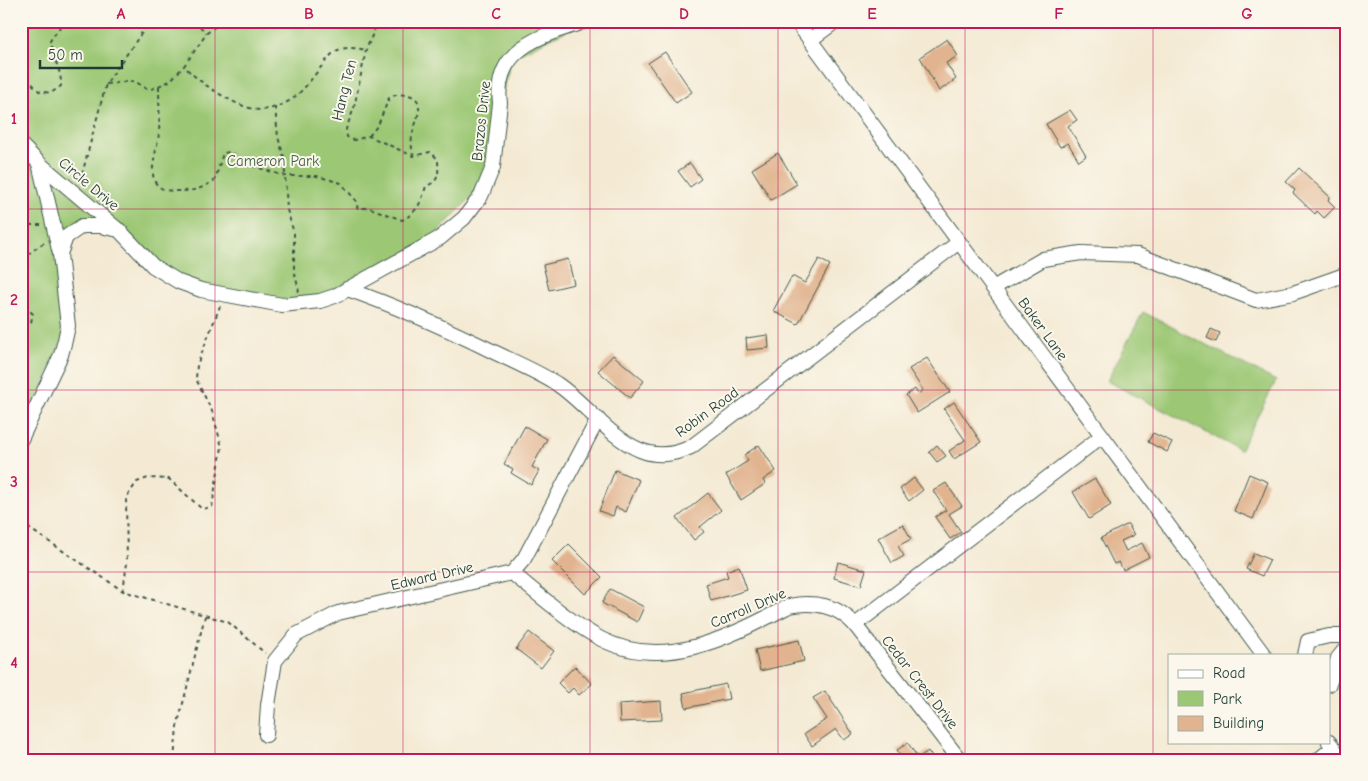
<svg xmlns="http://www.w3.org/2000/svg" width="1368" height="781" font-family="'Comic Neue',sans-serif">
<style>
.green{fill:#9cc875;stroke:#5e8254}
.building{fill:#e1b38e}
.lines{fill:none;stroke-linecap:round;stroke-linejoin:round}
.minor-casing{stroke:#3f574c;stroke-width:16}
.path{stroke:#3f574c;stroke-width:2;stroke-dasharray:4 4;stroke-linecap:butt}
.minor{stroke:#fff;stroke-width:14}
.grid{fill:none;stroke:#c2185b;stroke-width:1;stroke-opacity:0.55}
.labels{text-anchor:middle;stroke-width:4;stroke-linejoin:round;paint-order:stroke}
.street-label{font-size:15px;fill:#1f3d34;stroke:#fbf7ec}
.park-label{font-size:15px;fill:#3e6044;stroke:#fbf7ec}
.neatline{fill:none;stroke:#c2185b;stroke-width:2}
.grid-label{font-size:16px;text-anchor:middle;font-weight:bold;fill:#c2185b}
</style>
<rect width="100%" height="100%" fill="#fbf7ec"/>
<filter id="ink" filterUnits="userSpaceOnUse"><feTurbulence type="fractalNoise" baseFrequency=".02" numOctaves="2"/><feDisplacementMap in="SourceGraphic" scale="10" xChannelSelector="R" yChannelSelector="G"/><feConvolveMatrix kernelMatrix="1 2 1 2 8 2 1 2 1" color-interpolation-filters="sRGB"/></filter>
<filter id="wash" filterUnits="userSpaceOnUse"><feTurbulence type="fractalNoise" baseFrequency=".0096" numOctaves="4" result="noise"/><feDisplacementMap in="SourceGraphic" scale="20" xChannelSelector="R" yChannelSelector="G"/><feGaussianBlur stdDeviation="1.12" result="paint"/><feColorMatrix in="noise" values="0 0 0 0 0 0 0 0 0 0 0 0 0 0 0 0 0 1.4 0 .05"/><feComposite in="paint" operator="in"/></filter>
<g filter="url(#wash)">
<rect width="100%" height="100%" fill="#f4ead4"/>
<g class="green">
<path d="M 21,21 L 586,21 L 512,57 L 500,103 L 489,179 L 425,245 L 335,296 L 265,303 L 176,280 L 119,230 L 100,226 L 66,237 L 68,326 L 21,439 Z"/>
<path d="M 1143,312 L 1276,381 L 1240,450 L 1107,381 Z"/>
</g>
<g id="blocks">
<g class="building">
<path d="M 947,39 L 958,56 L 946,63 L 956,79 L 939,91 L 920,57 Z"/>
<path d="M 665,52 L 692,92 L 676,103 L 648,63 Z"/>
<path d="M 1070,110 L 1077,120 L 1068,126 L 1086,156 L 1079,161 L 1068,143 L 1060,147 L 1046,124 Z"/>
<path d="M 778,153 L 797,184 L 771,200 L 752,169 Z"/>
<path d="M 690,163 L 701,179 L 690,187 L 678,171 Z"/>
<path d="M 1299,168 L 1330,197 L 1328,200 L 1335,207 L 1324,218 L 1317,211 L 1315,214 L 1293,193 L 1295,190 L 1286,182 Z"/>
<path d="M 568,259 L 574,284 L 549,290 L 543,265 Z"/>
<path d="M 819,259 L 830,265 L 798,324 L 773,311 L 792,276 L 805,283 Z"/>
<path d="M 1211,329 L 1220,333 L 1216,342 L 1207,338 Z"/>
<path d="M 768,335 L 769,348 L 747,350 L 746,338 Z"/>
<path d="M 613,355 L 644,381 L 630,398 L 598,371 Z"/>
<path d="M 927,358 L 950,392 L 917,413 L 906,395 L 915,389 L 918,394 L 923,390 L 909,369 Z"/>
<path d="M 954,402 L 981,442 L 954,459 L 949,451 L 965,440 L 944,409 Z"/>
<path d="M 525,426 L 547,439 L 532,467 L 539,471 L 531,485 L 511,473 L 513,469 L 504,464 Z"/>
<path d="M 1153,433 L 1172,442 L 1167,452 L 1148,442 Z"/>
<path d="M 759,445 L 776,471 L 763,480 L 765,484 L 741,500 L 726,475 L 748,461 L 744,455 Z"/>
<path d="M 937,445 L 946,456 L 937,462 L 929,452 Z"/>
<path d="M 615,470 L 639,480 L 626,512 L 616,507 L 613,516 L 599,511 Z"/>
<path d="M 1249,474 L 1268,482 L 1253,519 L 1234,511 Z"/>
<path d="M 914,478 L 923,490 L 909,501 L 900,489 Z"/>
<path d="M 1095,479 L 1111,505 L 1089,519 L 1073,492 Z"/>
<path d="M 946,483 L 962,506 L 949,514 L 961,532 L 950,539 L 935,517 L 946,510 L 933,491 Z"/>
<path d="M 708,493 L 721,510 L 700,527 L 704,532 L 694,540 L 677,518 Z"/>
<path d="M 903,524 L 911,539 L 898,546 L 904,556 L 892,563 L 878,538 Z"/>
<path d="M 1128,524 L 1134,535 L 1121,541 L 1126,551 L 1142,543 L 1149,557 L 1123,570 L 1119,562 L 1114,564 L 1101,538 Z"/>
<path d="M 569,544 L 602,577 L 585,594 L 552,561 Z"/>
<path d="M 1254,553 L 1270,560 L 1262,576 L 1246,569 Z"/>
<path d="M 838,562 L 866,570 L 861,586 L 834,578 Z"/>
<path d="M 739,566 L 747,590 L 711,601 L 706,584 L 728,577 L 726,571 Z"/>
<path d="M 610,589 L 644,607 L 637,622 L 602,603 Z"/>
<path d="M 529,632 L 554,651 L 541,668 L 516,649 Z"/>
<path d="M 799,640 L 804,661 L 760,671 L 755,650 Z"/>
<path d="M 575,666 L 592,684 L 579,695 L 573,688 L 568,693 L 558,683 Z"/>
<path d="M 726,684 L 729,699 L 686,708 L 683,693 Z"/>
<path d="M 825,691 L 853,734 L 844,740 L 836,729 L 812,746 L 804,734 L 827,719 L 813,698 Z"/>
<path d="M 661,701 L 662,720 L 620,722 L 619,704 Z"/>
<path d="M 908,743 L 918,758 L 928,751 L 934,760 L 904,760 L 897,750 Z"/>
</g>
</g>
</g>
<g filter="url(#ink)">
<use href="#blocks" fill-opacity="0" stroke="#3f574c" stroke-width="1"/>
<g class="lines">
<g class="minor-casing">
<g id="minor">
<path d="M 796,21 L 1264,655"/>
<path d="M 810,40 L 836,21"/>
<path d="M 21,145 L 39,163 L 116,228"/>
<path d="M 39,163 L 60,254"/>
<path d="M 993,288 L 1043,259 L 1081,253 L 1138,255 L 1256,300 L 1293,293 L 1347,274"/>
<path d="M 347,289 C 396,306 443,327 490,350 C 512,361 536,371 557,384 C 584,402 610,438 640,450 C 657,457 674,455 691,447 L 959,242"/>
<path d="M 21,439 L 61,355 L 65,340 L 68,326 L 60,254 L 66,237 L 82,226 L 100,226 L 119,230 L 153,266 L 179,282 L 201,290 L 282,305 L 320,301 L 335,296 L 440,238 L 464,218 L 481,196 L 493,167 L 500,103 C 493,47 544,35 586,21"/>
<path d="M 512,573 C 538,594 572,624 601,639 C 665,672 731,636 789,606 C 813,601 838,605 855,625 L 960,760"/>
<path d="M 855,625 L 1102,436"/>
<path d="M 1305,655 L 1308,641 L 1329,636 L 1347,636"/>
<path d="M 1329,684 L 1338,658 L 1347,647"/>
<path d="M 266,735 L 268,705 L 275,661 L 296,635 L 338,613 L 512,573 L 524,559 L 598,419"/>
<path d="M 1329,742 L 1342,760"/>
<path d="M 1318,760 L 1333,748"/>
</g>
</g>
<g class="path">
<path d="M 194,21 L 207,33"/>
<path d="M 222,21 L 207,33 L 184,66 C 198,82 238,109 260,110 C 272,110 289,103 298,94 C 309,85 328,55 336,51 C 345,46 357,48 366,50"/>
<path d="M 21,72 L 39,91 L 51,93 L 61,86 C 62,70 52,57 50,41 L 64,21"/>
<path d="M 106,84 L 134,81 L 149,90 L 170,81 L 184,66"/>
<path d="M 159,86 C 159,102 160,117 159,133 C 157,156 138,193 179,191 C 196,191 201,189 215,180 L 223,153 L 231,152 L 246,164 L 285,176 L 317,176 L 341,183 L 358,203 L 357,208 L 370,208 L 402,220 C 417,213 422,201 426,186 C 441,181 438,172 438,159 L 430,152 L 413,156 L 369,136 L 354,140 L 347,137 L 346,129 L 354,108 L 366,50 L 378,21"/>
<path d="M 275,107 L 278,137 L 284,157 L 287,210 L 294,233 L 294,269 L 299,292"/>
<path d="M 369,136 L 378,125 L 389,98 C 396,94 400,94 408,95 C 429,99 414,124 412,136 C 411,143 412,149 413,156"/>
<path d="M 80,182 L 106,84 L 150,21"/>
<path d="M 21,225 L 41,225"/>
<path d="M 21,259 L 45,242"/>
<path d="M 21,276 C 29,286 26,293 23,304 L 33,314 L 31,322 L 24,325 L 21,360"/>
<path d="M 21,523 L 123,591 L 228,622 L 265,653"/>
<path d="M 123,591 L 127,563 L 126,498 L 137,482 L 148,478 L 169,479 L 202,509 L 212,507 L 222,447 L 212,411 L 196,379 L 197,365 L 220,306"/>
<path d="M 174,760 L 177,727 L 205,616"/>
</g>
<use href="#minor" class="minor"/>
</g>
</g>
<path class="grid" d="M 215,21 L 215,760M 403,21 L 403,760M 590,21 L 590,760M 778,21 L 778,760M 965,21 L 965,760M 1153,21 L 1153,760M 21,209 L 1347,209M 21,390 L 1347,390M 21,572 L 1347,572"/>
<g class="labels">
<g class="street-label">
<text transform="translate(344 90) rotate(-76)" y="5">Hang Ten</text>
<text transform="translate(481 121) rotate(-84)" y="5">Brazos Drive</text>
<text transform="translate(89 184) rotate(40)" y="5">Circle Drive</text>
<text transform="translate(1043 329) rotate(54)" y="5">Baker Lane</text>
<text transform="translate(707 412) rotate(-36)" y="5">Robin Road</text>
<text transform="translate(432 576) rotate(-13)" y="5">Edward Drive</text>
<text transform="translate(748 608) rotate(-23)" y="5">Carroll Drive</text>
<text transform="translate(920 682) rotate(52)" y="5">Cedar Crest Drive</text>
</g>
<g class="park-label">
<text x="273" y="166">Cameron Park</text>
</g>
</g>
<rect width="1368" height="781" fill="none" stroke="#fbf7ec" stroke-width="55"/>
<rect x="1168" y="654" width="162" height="90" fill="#fbf7ec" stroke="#a3ada2"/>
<rect x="1178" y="670" width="25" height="8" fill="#ffffff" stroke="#a3ada2"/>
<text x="1213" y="678" font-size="15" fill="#1f3d34">Road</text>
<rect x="1178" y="691" width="25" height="15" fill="#9cc875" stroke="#a3ada2"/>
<text x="1213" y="704" font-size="15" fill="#1f3d34">Park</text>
<rect x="1178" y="716" width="25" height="15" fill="#e1b38e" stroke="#a3ada2"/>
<text x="1213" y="728" font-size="15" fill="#1f3d34">Building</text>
<path d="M40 60v8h82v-8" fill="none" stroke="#1f3d34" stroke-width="2.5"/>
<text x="48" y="60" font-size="15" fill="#1f3d34" stroke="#fbf7ec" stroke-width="4" paint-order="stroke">50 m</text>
<rect x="28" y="28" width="1312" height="726" class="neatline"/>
<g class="grid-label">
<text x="121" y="19">A</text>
<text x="309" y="19">B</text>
<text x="496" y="19">C</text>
<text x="684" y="19">D</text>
<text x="872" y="19">E</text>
<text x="1059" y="19">F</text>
<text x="1247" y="19">G</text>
<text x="14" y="124">1</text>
<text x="14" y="305">2</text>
<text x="14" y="487">3</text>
<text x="14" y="668">4</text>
</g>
</svg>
